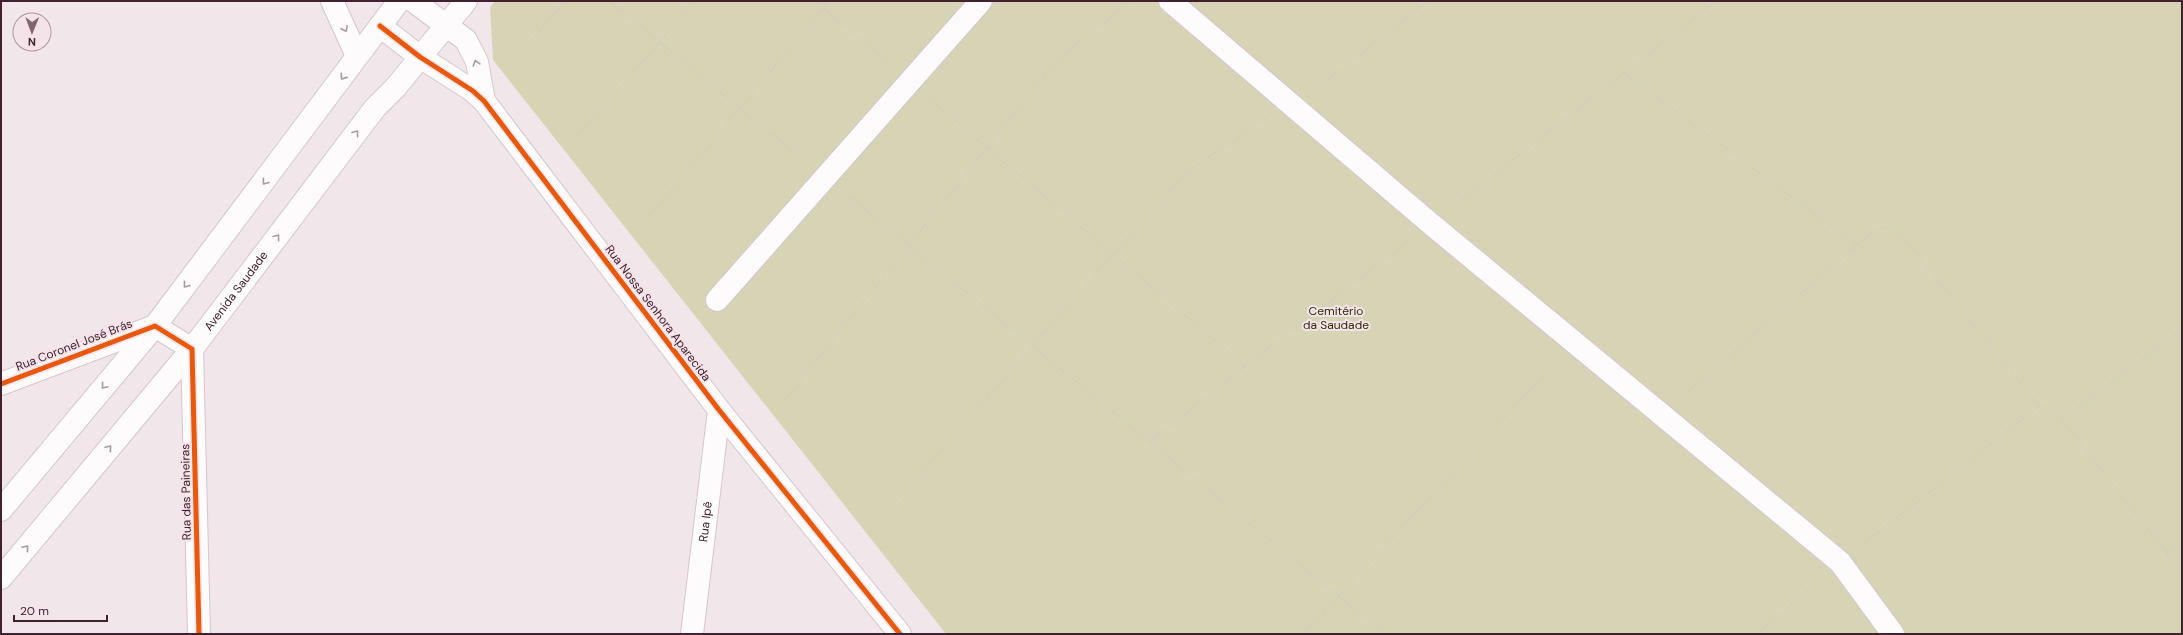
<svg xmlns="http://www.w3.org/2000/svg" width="2183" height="635" font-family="'DM Sans',sans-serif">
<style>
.green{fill:#d7d4b5}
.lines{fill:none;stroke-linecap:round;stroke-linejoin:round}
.minor-casing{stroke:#d8c4cd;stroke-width:24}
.major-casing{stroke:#d8c4cd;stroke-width:24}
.path{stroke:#cfc8ca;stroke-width:2.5;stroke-dasharray:1 3;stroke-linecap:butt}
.minor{stroke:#fdfbfc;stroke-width:22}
.major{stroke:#fdfbfc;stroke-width:22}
.cycleway-casing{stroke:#f5e3ea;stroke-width:8}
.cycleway{stroke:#e8590c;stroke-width:5}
.oneway{stroke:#a899a0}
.labels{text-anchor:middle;stroke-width:4;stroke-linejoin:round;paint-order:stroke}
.street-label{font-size:12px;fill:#412130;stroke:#f5e3ea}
.park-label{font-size:12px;fill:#2e2e00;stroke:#f5e3ea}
</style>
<rect width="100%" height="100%" fill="#f1e7eb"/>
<path class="green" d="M 495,1 L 2182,1 L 2182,634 L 946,634 L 493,60 L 490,7 Z"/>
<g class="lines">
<g class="minor-casing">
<g id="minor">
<path d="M 332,1 L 357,56"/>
<path d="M 413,1 L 466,40 L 477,62 L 484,101"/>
<path d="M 1170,1 L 1431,224 L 1840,562 L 1893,634"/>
<path d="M 380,26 L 420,57 L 473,91 L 484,101 L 719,410 L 900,634"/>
<path d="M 717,300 L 981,1"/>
<path d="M 1,384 L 155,326 L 192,349 L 199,634"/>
<path id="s1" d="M 692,634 L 719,410"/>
</g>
</g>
<g class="major-casing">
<g id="major">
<path d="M 1,510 L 155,326 L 399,1"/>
<path id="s2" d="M 1,578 L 192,349 L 375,108 L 396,87 L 466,1"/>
</g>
</g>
<g class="path">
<path d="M 609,1 L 805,161"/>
<path d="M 815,1 L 889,64"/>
<path d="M 532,40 L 565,1"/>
<path d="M 1624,73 L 1857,245"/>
<path d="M 1316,89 L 1428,1"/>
<path d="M 931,100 L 1245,366 L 1410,240"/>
<path d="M 578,136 L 695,1"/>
<path d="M 846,194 L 1385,634"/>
<path d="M 1453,207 L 1716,1"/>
<path d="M 645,222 L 829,1"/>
<path d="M 1683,396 L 1871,233 L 1887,227 L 1901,235 L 2039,406"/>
<path d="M 785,400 L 1059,58 L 1131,1"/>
<path d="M 2062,419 L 2182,329"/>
<path d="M 1150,442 L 1245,366"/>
<path d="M 886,512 L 1119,248 L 1189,171 L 1266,118"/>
<path d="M 1862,545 L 2039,406 L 2052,407 L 2062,419 L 2182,573"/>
<path d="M 2166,552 L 2182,540"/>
<path d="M 1303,634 L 1556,362"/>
<path d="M 1758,634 L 1819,580"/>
</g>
<use href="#minor" class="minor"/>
<use href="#major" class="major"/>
<g class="cycleway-casing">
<g id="cycleway">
<path d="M 380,26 L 420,57 L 473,91 L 484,101 L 719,410 L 900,634"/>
<path d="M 1,384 L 155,326 L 192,349 L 199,634"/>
</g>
</g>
<use href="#cycleway" class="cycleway"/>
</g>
<defs><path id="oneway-chevron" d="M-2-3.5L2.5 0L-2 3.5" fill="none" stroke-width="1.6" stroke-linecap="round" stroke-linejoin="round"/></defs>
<g class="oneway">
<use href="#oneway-chevron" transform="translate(345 29) rotate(65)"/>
<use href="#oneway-chevron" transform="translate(476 63) rotate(-107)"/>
<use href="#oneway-chevron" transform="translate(343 77) rotate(125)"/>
<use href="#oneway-chevron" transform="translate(356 133) rotate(-53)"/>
<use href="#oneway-chevron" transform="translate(265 182) rotate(127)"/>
<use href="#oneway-chevron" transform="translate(277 237) rotate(-53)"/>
<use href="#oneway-chevron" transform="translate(186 285) rotate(128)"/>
<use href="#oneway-chevron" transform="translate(104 386) rotate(130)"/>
<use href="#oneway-chevron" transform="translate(109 448) rotate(-50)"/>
<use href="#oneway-chevron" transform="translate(26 548) rotate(-50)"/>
</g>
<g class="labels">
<g class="street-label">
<text dy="4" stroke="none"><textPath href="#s2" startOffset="371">Avenida Saudade</textPath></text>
<text transform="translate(658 313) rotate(53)" y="4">Rua Nossa Senhora Aparecida</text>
<text transform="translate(74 345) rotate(-21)" y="4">Rua Coronel José Brás</text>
<text transform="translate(186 492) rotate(-91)" y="4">Rua das Paineiras</text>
<text dy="4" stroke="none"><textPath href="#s1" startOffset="113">Rua Ipê</textPath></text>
</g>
<g class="park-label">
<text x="1336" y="315">Cemitério<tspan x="1336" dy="14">da Saudade</tspan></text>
</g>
</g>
<rect width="2183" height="635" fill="none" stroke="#412130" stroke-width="4"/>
<g transform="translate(32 32) rotate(181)"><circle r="19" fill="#f5e3ea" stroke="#ad95a0"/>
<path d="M0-3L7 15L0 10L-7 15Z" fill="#7f6671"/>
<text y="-6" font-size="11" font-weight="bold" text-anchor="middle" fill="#412130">N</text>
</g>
<path d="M14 615v6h93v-6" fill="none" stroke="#412130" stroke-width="2"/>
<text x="20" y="615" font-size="12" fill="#412130" stroke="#f5e3ea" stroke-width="3" paint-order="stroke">20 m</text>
</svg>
